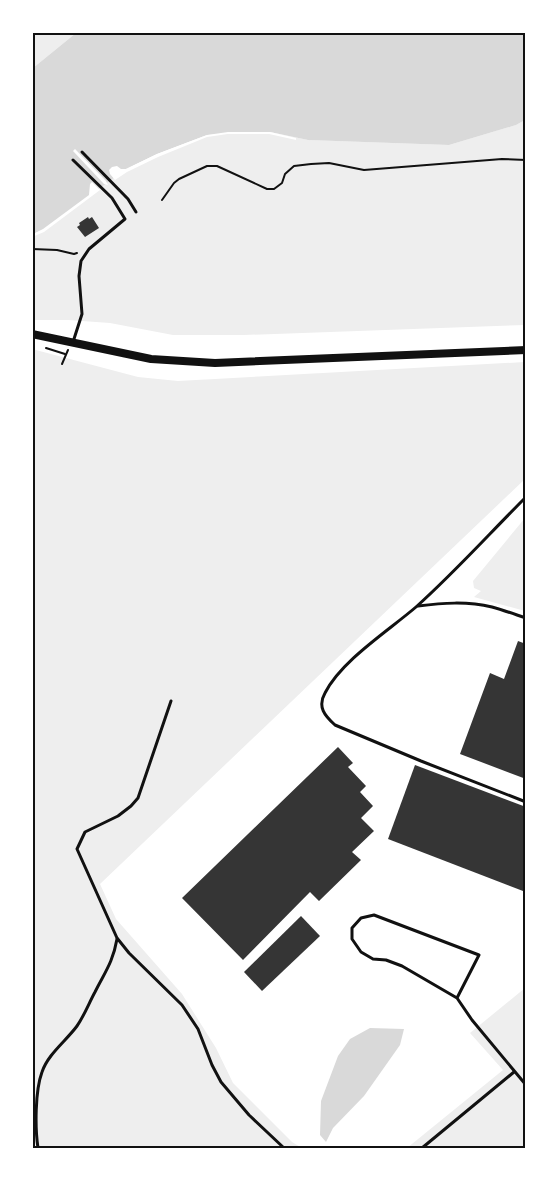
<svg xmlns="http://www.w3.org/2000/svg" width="558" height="1181" font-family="Raleway,sans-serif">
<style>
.green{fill:#eee}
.water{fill:#d9d9d9}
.pier{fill:#fff}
.building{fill:#353535}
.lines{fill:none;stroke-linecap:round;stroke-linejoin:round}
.path{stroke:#111;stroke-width:2}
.service{stroke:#111;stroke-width:3}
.tertiary{stroke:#111;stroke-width:8}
.neatline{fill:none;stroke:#111;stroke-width:2}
</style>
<rect width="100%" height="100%" fill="#fff"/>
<g class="green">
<path d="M 33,32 L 76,32 L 76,33 L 33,68 Z"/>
<path d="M 525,120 L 525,325 L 244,335 L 173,335 L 110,323 L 68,320 L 33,320 L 32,234 L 43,229 L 126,169 L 207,135 L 270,132 L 308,140 L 449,145 L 516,125 Z"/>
<path d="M 32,349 L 138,377 L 178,381 L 525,362 L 525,479 L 100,884 L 116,919 L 182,994 L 216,1048 L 233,1083 L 292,1142 L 302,1148 L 33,1148 Z"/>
<path d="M 525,518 L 525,611 L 474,597 L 481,591 L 474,588 L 473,581 Z"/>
<path d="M 525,988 L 525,1148 L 407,1148 L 503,1070 L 470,1033 Z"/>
</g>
<g class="water">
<path d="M 76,33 L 525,33 L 525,120 L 516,125 L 449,145 L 308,140 L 270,132 L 207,135 L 157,154 L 126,169 L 43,230 L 33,234 L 33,68 Z"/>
<path d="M 370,1028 L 404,1029 L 400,1045 L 364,1096 L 333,1128 L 326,1142 L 320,1135 L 321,1101 L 338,1056 L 350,1039 Z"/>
</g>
<g class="pier">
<path d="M 228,132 L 270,132 L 296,138 L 296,140 L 269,134 L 228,134 L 207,137 L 158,157 L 127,172 L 115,180 L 110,174 L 109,170 L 112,167 L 117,166 L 121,169 L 126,169 L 157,154 L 207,135 Z"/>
<path d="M 75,149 L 106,181 L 108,185 L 104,184 L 73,151 Z"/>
<path d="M 92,182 L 100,190 L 44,232 L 32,237 L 33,234 L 43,229 L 89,195 L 90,184 Z"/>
</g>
<g class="building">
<path d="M 88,217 L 89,219 L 92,217 L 99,228 L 85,237 L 77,227 L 80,225 L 79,223 Z"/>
<path d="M 518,641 L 526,644 L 526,779 L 460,754 L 490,673 L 504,679 Z"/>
<path d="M 338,747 L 353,763 L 348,767 L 366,786 L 360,792 L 373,806 L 361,818 L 374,831 L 352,852 L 361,860 L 319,901 L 310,892 L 243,960 L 182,898 Z"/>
<path d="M 415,765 L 526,807 L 526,883 L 523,891 L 388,839 Z"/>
<path d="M 301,916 L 320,936 L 262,991 L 244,972 Z"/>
</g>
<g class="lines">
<g class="path">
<path d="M 162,200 L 174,183 L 179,179 L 207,166 L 217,166 L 267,189 L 274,189 L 282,183 L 285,174 L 294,166 L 311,164 L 329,163 L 364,170 L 502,159 L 526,160"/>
<path d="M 32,249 L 57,250 L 74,254 L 77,253"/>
<path d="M 46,348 L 65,354"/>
<path d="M 62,364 L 68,350"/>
</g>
<g class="service">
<path d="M 82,152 L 128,199 L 136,212"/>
<path d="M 73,342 L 82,314 L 79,276 L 81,261 L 89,249 L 125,219 L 112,198 L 73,160"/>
<path d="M 526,497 C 489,534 454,573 416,607 C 388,631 341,661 325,693 C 317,707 325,716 335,725 L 421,761 L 526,802"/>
<path d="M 418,606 C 442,603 467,601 492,607 C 503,610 514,614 526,618"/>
<path d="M 171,701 L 138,798 L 131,806 L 118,816 L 85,832 L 77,849 L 117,938 L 129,953 L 182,1005 L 198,1029 L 212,1065 L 221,1082 L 249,1115 L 284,1148"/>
<path d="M 457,998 L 479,955 L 374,915 L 361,918 L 352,928 L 352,939 L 361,952 L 373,959 L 386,960 L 402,966 L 457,998 L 472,1020 L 526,1085"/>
<path d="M 38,1148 C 35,1128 35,1091 42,1072 C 48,1054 66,1041 77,1026 C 84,1016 89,1003 95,992 C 105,972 113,962 117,939"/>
<path d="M 422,1148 L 514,1072"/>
</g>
<path class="tertiary" d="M 32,334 L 151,359 L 215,363 L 526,350"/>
</g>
<rect width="558" height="1181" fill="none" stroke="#ffffff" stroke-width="68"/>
<rect x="34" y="34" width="490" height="1113" class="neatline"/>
</svg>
